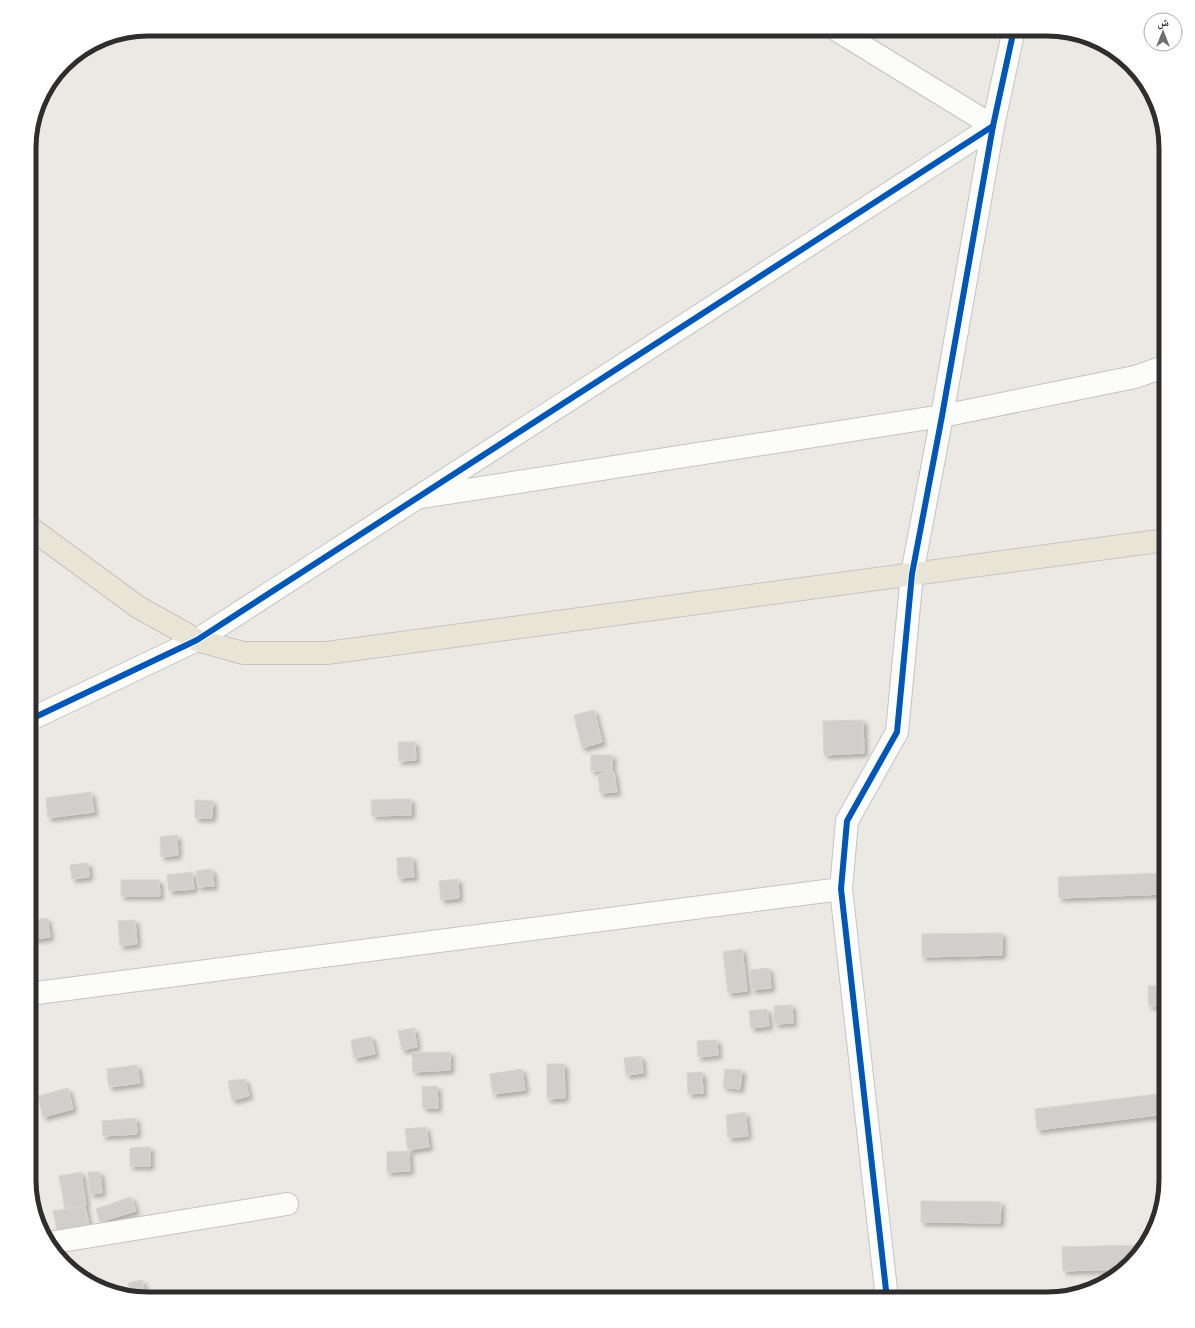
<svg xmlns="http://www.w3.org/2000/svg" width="1195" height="1328" font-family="'Titillium Web','Noto Naskh Arabic',sans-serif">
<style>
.building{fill:#d1cecb;stroke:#d7d4d0;filter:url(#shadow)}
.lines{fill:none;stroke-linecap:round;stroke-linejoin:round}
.minor-casing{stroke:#c5c4c5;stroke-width:24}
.primary-casing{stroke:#c6c5c4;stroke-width:24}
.minor{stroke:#fcfcfb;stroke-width:22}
.primary{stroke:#e8e4d6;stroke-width:22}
.cycleway-casing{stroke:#fff;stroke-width:8}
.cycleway{stroke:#0057b8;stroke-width:6}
.rim{fill:none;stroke:#2e2e2e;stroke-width:5}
</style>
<defs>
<filter id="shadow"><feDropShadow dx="3.5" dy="3.5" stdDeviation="2" flood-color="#0004"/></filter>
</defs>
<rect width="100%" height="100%" fill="#ece8e4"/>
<g class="building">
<path d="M 594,710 L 602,742 L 582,748 L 574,715 Z"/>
<path d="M 863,720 L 864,753 L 824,755 L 823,721 Z"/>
<path d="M 398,742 L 415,742 L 416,760 L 399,761 Z"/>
<rect x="591" y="755" width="21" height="16"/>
<path d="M 614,772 L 617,792 L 600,793 L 598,774 Z"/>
<path d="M 91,792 L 94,812 L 48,818 L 46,798 Z"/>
<path d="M 411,799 L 411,815 L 372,816 L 371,800 Z"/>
<path d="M 195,800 L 213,801 L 212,818 L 195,818 Z"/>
<path d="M 177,835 L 178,855 L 161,857 L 160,837 Z"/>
<path d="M 412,857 L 414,877 L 398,878 L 397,858 Z"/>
<path d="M 88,863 L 89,877 L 72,879 L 70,865 Z"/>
<path d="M 212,869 L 214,886 L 198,887 L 196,871 Z"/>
<path d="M 192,872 L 194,889 L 169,891 L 167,875 Z"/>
<path d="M 1166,873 L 1166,894 L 1059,898 L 1058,877 Z"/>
<path d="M 458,879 L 459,898 L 441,900 L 439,881 Z"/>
<path d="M 121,880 L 159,880 L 160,896 L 121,896 Z"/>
<path d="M 47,918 L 50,937 L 29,940 L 29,921 Z"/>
<path d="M 135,920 L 137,944 L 120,946 L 118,921 Z"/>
<path d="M 1002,933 L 1002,955 L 922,957 L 922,934 Z"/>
<path d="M 742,949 L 747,991 L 728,993 L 723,952 Z"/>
<path d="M 769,968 L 771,988 L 752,990 L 750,970 Z"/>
<path d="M 1148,986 L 1166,986 L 1166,1005 L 1149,1006 Z"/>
<path d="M 792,1005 L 793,1023 L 775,1024 L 774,1006 Z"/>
<path d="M 767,1009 L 769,1026 L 751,1028 L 749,1011 Z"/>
<path d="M 414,1028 L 417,1047 L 402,1050 L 398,1031 Z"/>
<path d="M 371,1036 L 375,1054 L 354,1058 L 351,1040 Z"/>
<path d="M 717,1040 L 718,1055 L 698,1057 L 697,1041 Z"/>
<path d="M 450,1052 L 450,1070 L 413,1072 L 412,1053 Z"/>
<path d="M 641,1056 L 643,1073 L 626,1075 L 624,1058 Z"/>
<path d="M 547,1064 L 564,1064 L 565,1098 L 547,1099 Z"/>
<path d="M 137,1065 L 140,1083 L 109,1087 L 107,1069 Z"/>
<path d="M 522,1069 L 525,1090 L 493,1094 L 490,1074 Z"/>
<path d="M 725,1069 L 742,1070 L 740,1089 L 723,1087 Z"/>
<path d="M 702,1072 L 703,1093 L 688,1094 L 687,1073 Z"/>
<path d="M 245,1079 L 249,1096 L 232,1100 L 228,1081 Z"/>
<path d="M 437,1086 L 438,1108 L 423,1108 L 422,1087 Z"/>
<path d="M 68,1088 L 73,1109 L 43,1117 L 38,1096 Z"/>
<path d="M 1166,1093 L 1166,1114 L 1037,1130 L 1035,1109 Z"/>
<path d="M 745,1112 L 748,1136 L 728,1138 L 726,1115 Z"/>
<path d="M 136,1118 L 137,1134 L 103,1136 L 102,1121 Z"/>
<path d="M 426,1127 L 429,1147 L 408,1150 L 405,1129 Z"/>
<path d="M 150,1147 L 150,1166 L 130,1166 L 130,1148 Z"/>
<path d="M 409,1151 L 410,1171 L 387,1172 L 387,1152 Z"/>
<path d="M 81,1172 L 86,1205 L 65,1208 L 59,1176 Z"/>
<path d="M 88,1172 L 100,1172 L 102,1193 L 90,1194 Z"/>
<path d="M 131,1197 L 136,1211 L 100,1222 L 96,1209 Z"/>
<path d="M 921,1201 L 1001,1202 L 1000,1223 L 921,1222 Z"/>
<path d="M 85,1206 L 89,1225 L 57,1230 L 53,1211 Z"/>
<path d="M 1143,1245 L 1124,1269 L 1063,1271 L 1062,1247 Z"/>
<path d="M 142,1280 L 147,1299 L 131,1295 L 128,1283 Z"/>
</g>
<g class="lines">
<g class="minor-casing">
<g id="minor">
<path d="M 835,29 L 993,126"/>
<path d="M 422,497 L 942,416 L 1135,377 L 1166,366"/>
<path d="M 29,720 L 197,640 L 993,126"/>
<path d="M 29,994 L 841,889"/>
<path d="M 49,1243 L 287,1204"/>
<path d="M 887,1299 L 841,889 L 847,821 L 897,732 L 912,574 L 942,416 L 993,126 L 1014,29"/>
</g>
</g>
<g class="primary-casing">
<path id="primary" d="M 29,527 L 138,607 L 197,640 L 243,653 L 327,653 L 1166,540"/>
</g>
<use href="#minor" class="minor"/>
<use href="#primary" class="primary"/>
<g class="cycleway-casing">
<g id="cycleway">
<path d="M 29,720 L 197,640 L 993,126"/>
<path d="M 887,1299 L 841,889 L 847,821 L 897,732 L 912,574 L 942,416 L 993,126 L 1014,29"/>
</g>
</g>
<use href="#cycleway" class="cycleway"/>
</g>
<path d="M0 0H1195V1328H0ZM148 36H1047A112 112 0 0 1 1159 148V1180A112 112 0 0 1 1047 1292H148A112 112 0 0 1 36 1180V148A112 112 0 0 1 148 36Z" fill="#fff" fill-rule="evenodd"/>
<path class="rim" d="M148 36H1047A112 112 0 0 1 1159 148V1180A112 112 0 0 1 1047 1292H148A112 112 0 0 1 36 1180V148A112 112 0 0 1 148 36Z"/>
<g transform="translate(1163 32)"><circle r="19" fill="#ffffff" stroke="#ababab"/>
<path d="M0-3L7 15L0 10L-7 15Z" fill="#706f6e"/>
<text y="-6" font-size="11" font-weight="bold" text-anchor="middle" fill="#2e2e2e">ش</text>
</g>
</svg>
